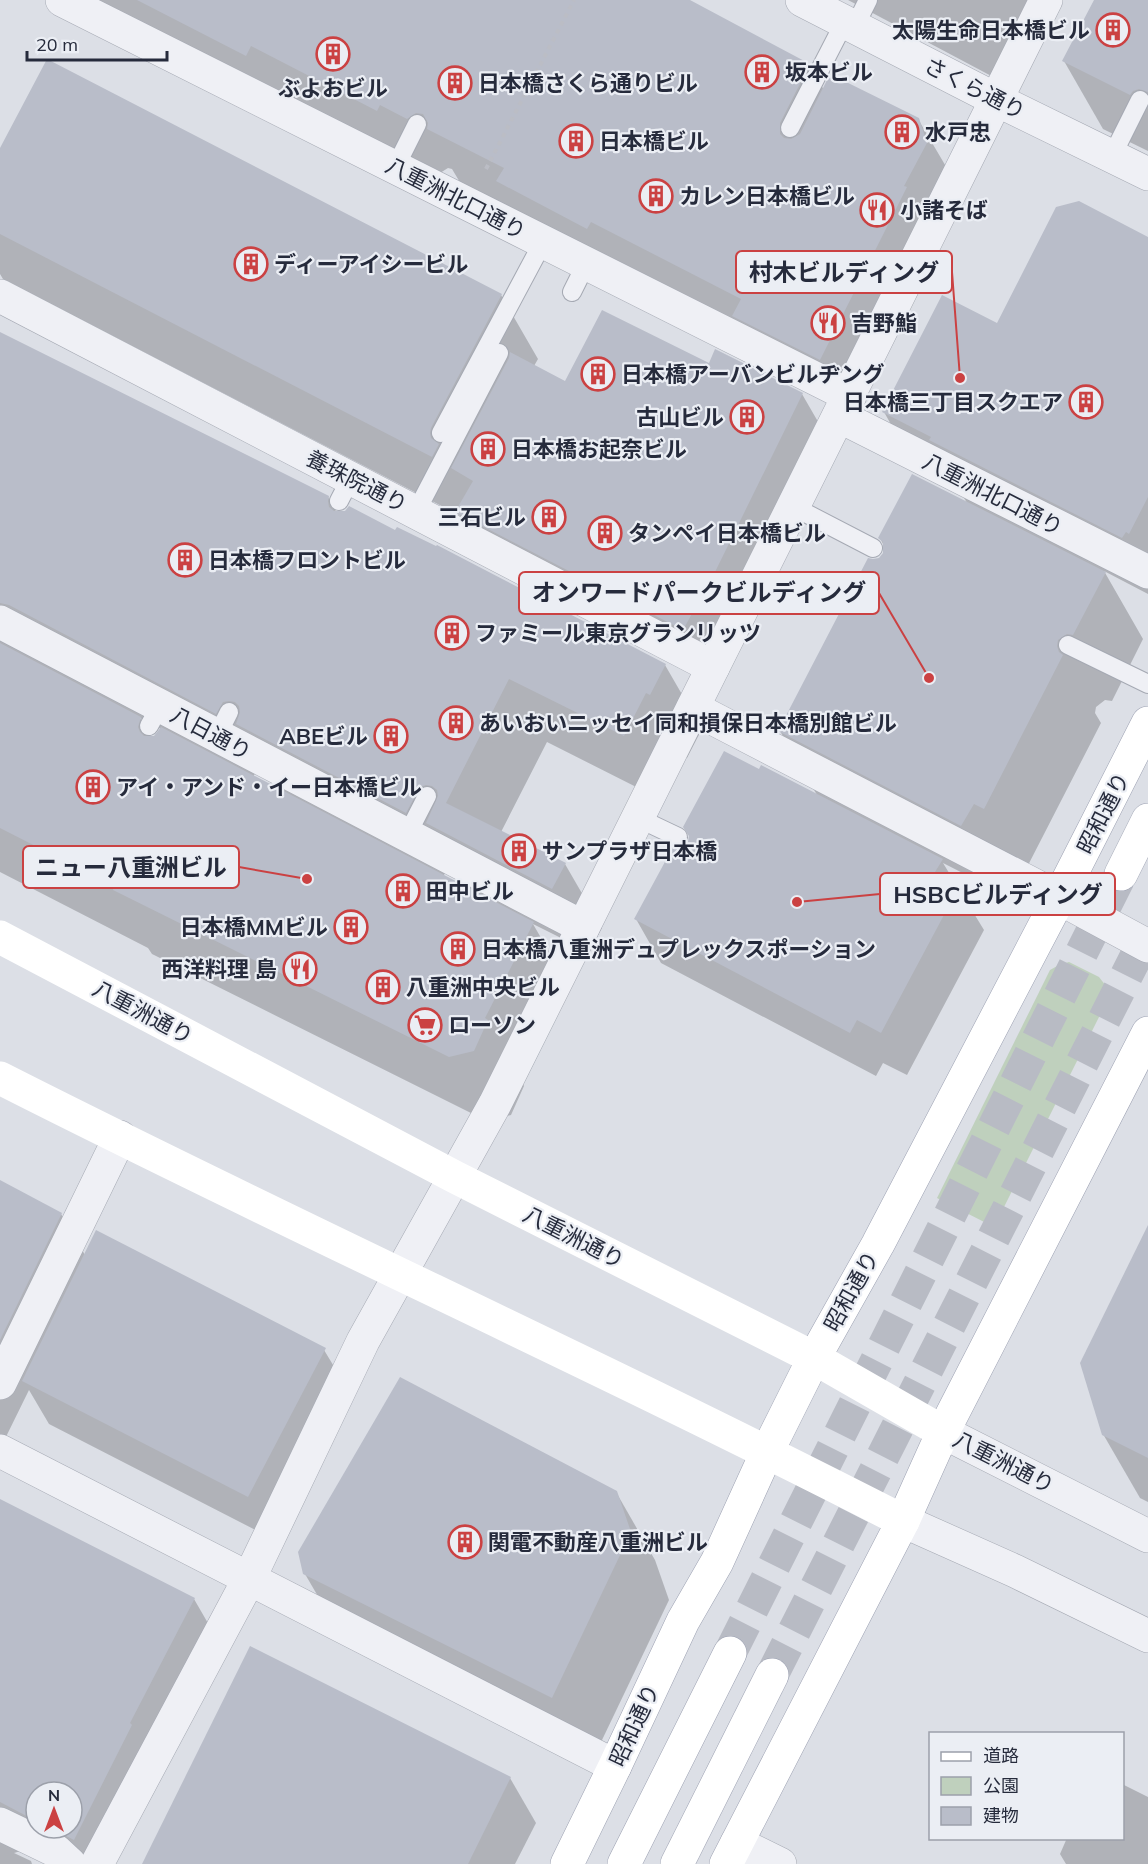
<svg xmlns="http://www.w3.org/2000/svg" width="1148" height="1864" font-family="Mulish,'Noto Sans JP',sans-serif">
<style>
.green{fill:#bfd0bd}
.shadow{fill:#0003;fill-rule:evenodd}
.building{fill:#b9bdc9}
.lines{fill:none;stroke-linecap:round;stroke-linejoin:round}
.primary-tunnel{stroke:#b8bbc4;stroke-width:33;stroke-dasharray:33 16;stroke-linecap:butt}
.service-casing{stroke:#a5a9b3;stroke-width:20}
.minor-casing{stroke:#a5a9b3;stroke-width:34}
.tertiary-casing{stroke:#a5a9b3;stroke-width:34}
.primary-casing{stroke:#9ca1b2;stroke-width:34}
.path{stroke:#bbbdc5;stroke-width:4;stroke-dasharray:4.5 4.5;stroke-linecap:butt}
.service{stroke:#eff0f5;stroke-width:18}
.minor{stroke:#eff0f5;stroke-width:33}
.tertiary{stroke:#eff0f5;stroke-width:33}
.secondary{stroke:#fff;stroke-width:33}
.primary{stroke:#fff;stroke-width:33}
.labels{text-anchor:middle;stroke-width:4.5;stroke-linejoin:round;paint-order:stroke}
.poi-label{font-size:22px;font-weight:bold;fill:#262b3c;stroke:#ebeef4;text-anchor:start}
.street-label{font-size:22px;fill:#262b3c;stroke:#ebeef4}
.leader{fill:none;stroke:#cb4142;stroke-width:2}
.callout-dot{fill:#cb4142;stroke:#ebeef4;stroke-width:2}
.callout{fill:#ebeef4;stroke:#cb4142;stroke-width:2}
.callout-label{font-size:24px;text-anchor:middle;font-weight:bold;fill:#262b3c}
</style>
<rect width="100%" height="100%" fill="#dcdfe6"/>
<path class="green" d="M 1069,962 L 1099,977 L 1106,986 L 1107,1001 L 994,1227 L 937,1198 L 1050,970 L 1059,965 Z"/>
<g class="shadow">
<path d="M 94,0 L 680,0 L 809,65 L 824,90 L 918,119 L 951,175 L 852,414 L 461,184 L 452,169 L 448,168 L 440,173 Z"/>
<path d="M 848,0 L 1058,0 L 1014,88 Z"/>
<path d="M 1095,0 L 1148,0 L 1148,151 L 1103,129 L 1064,61 Z"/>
<path d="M 0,151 L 501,295 L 538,359 L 534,366 L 566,383 L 709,365 L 802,394 L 828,439 L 719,657 L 483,557 L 459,515 L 3,279 L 0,274 Z"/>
<path d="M 1148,238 L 1148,594 L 1104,571 L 1143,639 L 1112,701 L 1105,700 L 1096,707 L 1095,713 L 1101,723 L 1023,875 L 1013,870 L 1000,892 L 943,863 L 984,930 L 907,1075 L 883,1063 L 876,1076 L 661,963 L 636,919 L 680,850 L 689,843 L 760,771 L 817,795 L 780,731 L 879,559 L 885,553 L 884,546 L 880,538 L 967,503 L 963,496 L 919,474 L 884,412 L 997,325 Z"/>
<path d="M 0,334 L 328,497 L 337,513 L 665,665 L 702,729 L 687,758 L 683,756 L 662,800 L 547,742 L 501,832 L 565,864 L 602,928 L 589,952 L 533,924 L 570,988 L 522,1082 L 524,1086 L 511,1115 L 487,1121 L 152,954 L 148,948 L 0,872 ZM 140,718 L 161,729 L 155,737 L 152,738 ZM 262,766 L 274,788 L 253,777 L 259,767 ZM 450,863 L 464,888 L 443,877 Z"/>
<path d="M 0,1182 L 61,1214 L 85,1255 L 324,1350 L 350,1393 L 273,1539 L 49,1424 L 29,1390 L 0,1449 Z"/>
<path d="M 1148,1229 L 1148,1502 L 1140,1498 L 1103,1434 Z"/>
<path d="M 616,1492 L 655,1560 L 669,1600 L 591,1763 L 344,1641 L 305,1574 Z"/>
<path d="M 0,1501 L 194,1599 L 220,1644 L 109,1864 L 24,1850 L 14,1853 L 31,1861 L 32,1864 L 0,1864 ZM 36,1792 L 72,1792 L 72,1828 L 36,1828 Z"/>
<path d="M 510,1778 L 536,1823 L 515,1864 L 143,1864 Z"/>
<path d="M 1122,1784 L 1148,1797 L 1148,1864 L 1066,1864 L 1060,1854 L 1067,1838 L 1122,1838 Z"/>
</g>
<g class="building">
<path d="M 137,0 L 690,0 L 810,64 L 780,123 L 780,134 L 784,138 L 791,139 L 800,134 L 830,74 L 919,118 L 927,143 L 904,186 L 907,187 L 820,360 L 732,316 L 741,299 L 591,222 L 587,229 L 496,181 L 504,168 L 427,129 L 428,123 L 423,114 L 416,113 L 407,119 L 380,105 L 377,111 L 251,46 L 246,56 Z"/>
<path d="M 1094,0 L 1148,0 L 1148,92 L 1139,89 L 1133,91 L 1130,95 L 1062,61 Z"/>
<path d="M 47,59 L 502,294 L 431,428 L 430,433 L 431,438 L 439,444 L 432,457 L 0,234 L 0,148 Z"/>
<path d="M 1079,201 L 1148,237 L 1148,497 L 1129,534 L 1126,532 L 1122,538 L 929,440 L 931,437 L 882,412 L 942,295 L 997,323 L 1056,207 Z"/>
<path d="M 602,310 L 709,363 L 715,349 L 803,393 L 716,570 L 683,630 L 455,512 L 473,481 L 451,468 L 509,358 L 510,352 L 565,381 Z"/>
<path d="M 0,332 L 329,496 L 328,501 L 329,507 L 334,511 L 345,511 L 349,506 L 395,530 L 397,527 L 436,546 L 437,545 L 666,664 L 650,695 L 646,693 L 624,736 L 509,679 L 446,803 L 566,863 L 552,889 L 426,823 L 438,796 L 437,790 L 432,786 L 426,785 L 420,787 L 406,813 L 236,724 L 240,712 L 239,706 L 235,702 L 229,701 L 223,702 L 216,714 L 9,605 L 0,603 Z"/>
<path d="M 912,474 L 1106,572 L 1073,635 L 1067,634 L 1058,640 L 1057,646 L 1059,652 L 1063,655 L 984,809 L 974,804 L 961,826 L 778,731 L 868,558 L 873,559 L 879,558 L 883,553 L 883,542 L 878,538 Z"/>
<path d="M 0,643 L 141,717 L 138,727 L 140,732 L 144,736 L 154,736 L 161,727 L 534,922 L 485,1018 L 488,1020 L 474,1051 L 449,1057 L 113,890 L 114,886 L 0,828 Z"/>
<path d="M 724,751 L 759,769 L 761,765 L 943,859 L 935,872 L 960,885 L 881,1033 L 857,1020 L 850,1033 L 634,919 L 673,847 L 679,848 L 688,842 L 689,836 L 683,827 Z"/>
<path d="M 0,1180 L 62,1213 L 0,1340 Z"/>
<path d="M 1148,1225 L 1148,1458 L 1102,1435 L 1080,1363 Z"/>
<path d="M 96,1230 L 326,1348 L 248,1497 L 22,1381 Z"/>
<path d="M 400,1377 L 617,1491 L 631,1532 L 552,1698 L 303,1574 L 298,1552 Z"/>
<path d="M 0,1499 L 195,1598 L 130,1723 L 132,1725 L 74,1840 L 51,1828 L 72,1828 L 72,1792 L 36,1792 L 36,1821 L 0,1802 Z"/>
<path d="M 250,1646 L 511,1777 L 468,1864 L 142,1864 Z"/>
</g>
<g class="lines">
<g class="primary-tunnel">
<path d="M 730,1653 L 1121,874"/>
<path d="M 772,1675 L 1148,933"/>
</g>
<g class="service-casing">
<g id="service">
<path d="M 855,26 L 868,0"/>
<path d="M 790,128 L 845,21"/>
<path d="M 1112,156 L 1140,100"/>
<path d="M 395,168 L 417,124"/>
<path d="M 572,292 L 586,264"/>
<path d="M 441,433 L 543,242"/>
<path d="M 339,501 L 351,478"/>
<path d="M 794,507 L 873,548"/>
<path d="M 416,512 L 499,353"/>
<path d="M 1068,645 L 1148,684"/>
<path d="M 149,726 L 160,706"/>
<path d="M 217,736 L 229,712"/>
<path d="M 638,818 L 678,837"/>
<path d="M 407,835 L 427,796"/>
</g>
</g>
<g class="minor-casing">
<g id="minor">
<path d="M 62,0 L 850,396"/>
<path d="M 0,296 L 713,667"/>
<path d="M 839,416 L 1148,572"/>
<path d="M 0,622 L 583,927"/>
<path d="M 693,708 L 1059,898 L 1148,946"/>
<path d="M 0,1383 L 120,1137"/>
<path d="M 0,1451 L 615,1766"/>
<path d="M 0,1824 L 56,1851 L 70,1864"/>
<path d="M 737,1843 L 780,1864"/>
<path d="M 97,1864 L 249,1579 L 363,1341 L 495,1104 L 1046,0"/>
</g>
</g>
<g class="tertiary-casing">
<g id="tertiary">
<path d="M 802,0 L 997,100 L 1148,174"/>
<path d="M 943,1432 L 1148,1536"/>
<path d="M 903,1521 L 1015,1571 L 1148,1636"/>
</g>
</g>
<g class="primary-casing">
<g id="primary">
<path d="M 1121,874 L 1148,820"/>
<path d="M 567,1864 L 615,1766 L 683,1621 L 717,1562 L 767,1452 L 814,1358 L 878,1244 L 1059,898 L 1148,723"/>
<path d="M 624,1864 L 730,1653"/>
<path d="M 677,1864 L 772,1675"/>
<path d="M 726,1864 L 903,1521 L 943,1432 L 1148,1033"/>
</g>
</g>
<path class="path" d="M 486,169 L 574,0"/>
<use href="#service" class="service"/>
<use href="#minor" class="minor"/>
<use href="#tertiary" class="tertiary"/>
<g class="secondary">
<path d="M 0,937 L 455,1177 L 814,1358 L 943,1432"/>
<path d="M 0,1078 C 299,1230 605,1368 903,1521"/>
</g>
<use href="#primary" class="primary"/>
</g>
<defs>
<g id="building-ring" transform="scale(1.725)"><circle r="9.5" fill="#ebeef4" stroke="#cb4142" stroke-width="1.5"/><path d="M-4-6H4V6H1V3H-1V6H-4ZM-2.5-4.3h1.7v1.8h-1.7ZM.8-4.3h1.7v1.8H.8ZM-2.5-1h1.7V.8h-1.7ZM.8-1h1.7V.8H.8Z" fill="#cb4142"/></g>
<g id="restaurant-ring" transform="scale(1.725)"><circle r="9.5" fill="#ebeef4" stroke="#cb4142" stroke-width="1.5"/><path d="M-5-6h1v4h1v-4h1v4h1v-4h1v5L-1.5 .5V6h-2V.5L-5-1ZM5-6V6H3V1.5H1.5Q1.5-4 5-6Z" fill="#cb4142"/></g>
<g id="supermarket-ring" transform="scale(1.725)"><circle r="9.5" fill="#ebeef4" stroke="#cb4142" stroke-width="1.5"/><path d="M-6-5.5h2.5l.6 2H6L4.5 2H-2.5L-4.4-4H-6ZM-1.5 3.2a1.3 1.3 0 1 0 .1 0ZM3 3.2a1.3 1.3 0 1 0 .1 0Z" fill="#cb4142"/></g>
</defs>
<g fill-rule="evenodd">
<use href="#building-ring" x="1113" y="30"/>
<use href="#building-ring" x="333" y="54"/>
<use href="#building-ring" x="762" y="72"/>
<use href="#building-ring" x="455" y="83"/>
<use href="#building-ring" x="902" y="132"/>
<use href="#building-ring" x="576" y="141"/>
<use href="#building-ring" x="656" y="196"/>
<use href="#restaurant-ring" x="877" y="210"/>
<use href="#building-ring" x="251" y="264"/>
<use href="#restaurant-ring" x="828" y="323"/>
<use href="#building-ring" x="598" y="374"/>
<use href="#building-ring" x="1086" y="402"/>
<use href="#building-ring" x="747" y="417"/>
<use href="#building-ring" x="488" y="449"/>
<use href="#building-ring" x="549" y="517"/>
<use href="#building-ring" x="605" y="533"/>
<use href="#building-ring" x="185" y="560"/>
<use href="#building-ring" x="452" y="633"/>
<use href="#building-ring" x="456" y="723"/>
<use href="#building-ring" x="391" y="736"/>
<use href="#building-ring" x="93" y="787"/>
<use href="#building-ring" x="519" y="851"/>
<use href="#building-ring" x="403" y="891"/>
<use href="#building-ring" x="351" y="927"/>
<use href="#building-ring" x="458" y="949"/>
<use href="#restaurant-ring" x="300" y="969"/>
<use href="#building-ring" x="383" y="987"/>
<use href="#supermarket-ring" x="425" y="1025"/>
<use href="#building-ring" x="465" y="1542"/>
</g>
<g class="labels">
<g class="poi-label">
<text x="1090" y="38" text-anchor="end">太陽生命日本橋ビル</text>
<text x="785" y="80">坂本ビル</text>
<text x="478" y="91">日本橋さくら通りビル</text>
<text x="333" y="96" text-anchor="middle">ぶよおビル</text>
<text x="925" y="140">水戸忠</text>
<text x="599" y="149">日本橋ビル</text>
<text x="679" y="204">カレン日本橋ビル</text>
<text x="900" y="218">小諸そば</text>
<text x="274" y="272">ディーアイシービル</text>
<text x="851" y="331">吉野鮨</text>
<text x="621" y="382">日本橋アーバンビルヂング</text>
<text x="1063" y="410" text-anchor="end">日本橋三丁目スクエア</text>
<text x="724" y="425" text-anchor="end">古山ビル</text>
<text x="511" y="457">日本橋お起奈ビル</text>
<text x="526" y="525" text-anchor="end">三石ビル</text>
<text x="628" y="541">タンペイ日本橋ビル</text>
<text x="208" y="568">日本橋フロントビル</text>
<text x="475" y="641">ファミール東京グランリッツ</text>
<text x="479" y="731">あいおいニッセイ同和損保日本橋別館ビル</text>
<text x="368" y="744" text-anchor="end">ABEビル</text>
<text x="116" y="795">アイ・アンド・イー日本橋ビル</text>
<text x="542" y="859">サンプラザ日本橋</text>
<text x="426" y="899">田中ビル</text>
<text x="328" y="935" text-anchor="end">日本橋MMビル</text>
<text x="481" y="957">日本橋八重洲デュプレックスポーション</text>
<text x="277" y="977" text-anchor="end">西洋料理 島</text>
<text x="406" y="995">八重洲中央ビル</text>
<text x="448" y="1033">ローソン</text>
<text x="488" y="1550">関電不動産八重洲ビル</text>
</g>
<g class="street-label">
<text transform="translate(975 88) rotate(27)" y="8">さくら通り</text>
<text transform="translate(456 198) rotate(27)" y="8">八重洲北口通り</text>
<text transform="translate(357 481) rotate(27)" y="8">養珠院通り</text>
<text transform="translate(993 494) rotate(27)" y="8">八重洲北口通り</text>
<text transform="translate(211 733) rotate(28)" y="8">八日通り</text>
<text transform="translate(1103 813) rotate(-63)" y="8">昭和通り</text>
<text transform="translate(143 1012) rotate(28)" y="8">八重洲通り</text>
<text transform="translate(574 1237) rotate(27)" y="8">八重洲通り</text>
<text transform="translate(851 1291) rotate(-61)" y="8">昭和通り</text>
<text transform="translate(1004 1462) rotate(27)" y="8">八重洲通り</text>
<text transform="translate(634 1725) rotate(-65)" y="8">昭和通り</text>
</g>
</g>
<path class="leader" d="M960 378L952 272M929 678L879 593M307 879L239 867M797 902L880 894"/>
<g class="callout-dot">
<circle cx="960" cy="378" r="6"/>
<circle cx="929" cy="678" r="6"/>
<circle cx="307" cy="879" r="6"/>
<circle cx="797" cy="902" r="6"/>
</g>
<g class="callout">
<rect x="736" y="251" width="216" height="42" rx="6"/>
<rect x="519" y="572" width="360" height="42" rx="6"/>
<rect x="23" y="846" width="216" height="42" rx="6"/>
<rect x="880" y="873" width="235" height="42" rx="6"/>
</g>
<g class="callout-label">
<text x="844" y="281">村木ビルディング</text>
<text x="699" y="601">オンワードパークビルディング</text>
<text x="131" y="876">ニュー八重洲ビル</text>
<text x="998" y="903">HSBCビルディング</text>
</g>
<rect x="929" y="1732" width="195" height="108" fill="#ebeef4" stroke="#9ca0aa" stroke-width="1.5"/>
<rect x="941" y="1752" width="30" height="9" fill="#ffffff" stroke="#9ca0aa" stroke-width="1.5"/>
<text x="983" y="1762" font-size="18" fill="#262b3c">道路</text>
<rect x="941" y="1777" width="30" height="18" fill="#bfd0bd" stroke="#9ca0aa" stroke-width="1.5"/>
<text x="983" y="1792" font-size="18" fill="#262b3c">公園</text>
<rect x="941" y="1807" width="30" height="18" fill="#b9bdc9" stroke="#9ca0aa" stroke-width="1.5"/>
<text x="983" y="1822" font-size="18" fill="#262b3c">建物</text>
<g transform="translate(54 1810)"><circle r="28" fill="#ebeef4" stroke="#9ca0aa" stroke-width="1.5"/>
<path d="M0-4.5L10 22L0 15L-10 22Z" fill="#cb4142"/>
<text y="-9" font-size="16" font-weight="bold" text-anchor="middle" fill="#262b3c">N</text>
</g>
<path d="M27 51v9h140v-9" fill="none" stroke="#262b3c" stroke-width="3"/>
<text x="36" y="51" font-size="18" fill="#262b3c" stroke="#ebeef4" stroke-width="4.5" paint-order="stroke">20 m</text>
</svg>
